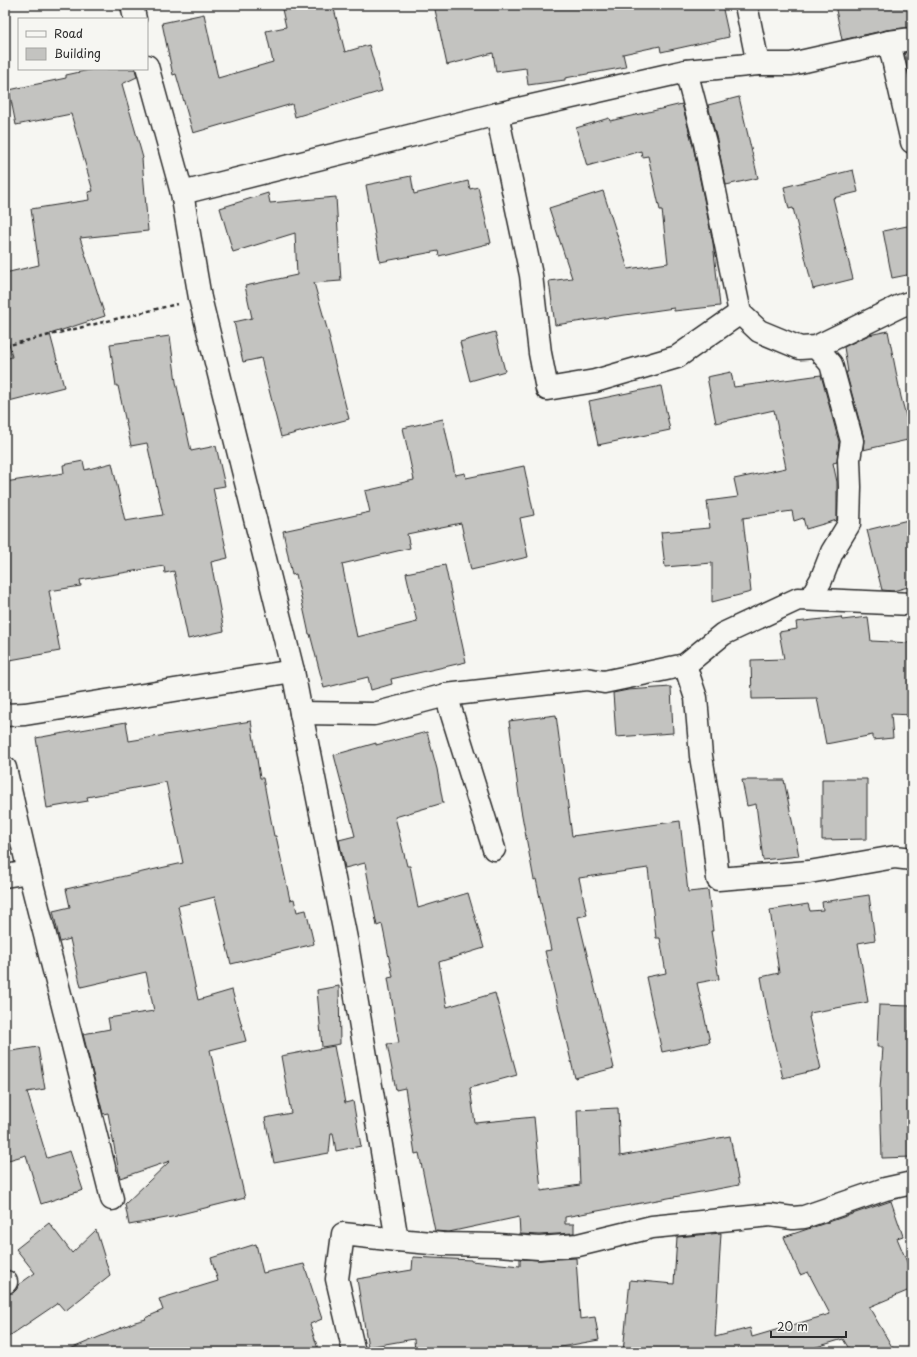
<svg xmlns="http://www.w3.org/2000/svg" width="917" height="1357" font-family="'Playpen Sans',sans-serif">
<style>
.building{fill:#c3c3c0;stroke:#2b2b2b}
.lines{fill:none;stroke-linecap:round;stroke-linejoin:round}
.minor-casing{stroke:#2b2b2b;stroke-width:25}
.path{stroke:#2b2b2b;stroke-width:2.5;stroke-dasharray:4 3;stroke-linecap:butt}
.minor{stroke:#f6f6f2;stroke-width:22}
</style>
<rect width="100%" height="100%" fill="#f6f6f2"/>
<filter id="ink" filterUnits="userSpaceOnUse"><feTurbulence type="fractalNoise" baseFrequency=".025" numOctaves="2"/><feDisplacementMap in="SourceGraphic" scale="8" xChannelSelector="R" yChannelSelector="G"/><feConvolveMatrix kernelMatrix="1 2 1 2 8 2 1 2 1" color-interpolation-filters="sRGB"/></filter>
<g filter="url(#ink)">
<g class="building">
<path d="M 281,5 L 333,5 L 345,52 L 369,45 L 382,91 L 295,117 L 292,104 L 193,133 L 176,74 L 173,75 L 162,23 L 204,14 L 218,78 L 273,62 L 266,31 L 286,27 Z"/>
<path d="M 434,5 L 482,5 L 482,8 L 501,5 L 722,5 L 729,37 L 661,52 L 660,46 L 623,54 L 626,67 L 565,78 L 565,80 L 528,85 L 526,68 L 496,72 L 493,53 L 447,65 Z"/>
<path d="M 835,5 L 912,5 L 912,27 L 886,30 L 842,40 Z"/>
<path d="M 912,52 L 912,81 L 911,81 L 904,53 Z"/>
<path d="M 94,69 L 135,69 L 137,77 L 122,84 L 143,158 L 142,159 L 148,231 L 80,238 L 105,316 L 50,334 L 64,387 L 5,402 L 5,359 L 12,357 L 5,324 L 5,273 L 39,265 L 31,209 L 89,200 L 88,192 L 93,191 L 71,114 L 16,125 L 9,90 L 66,78 L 66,75 Z"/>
<path d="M 739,97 L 758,178 L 726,185 L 717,140 L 708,105 Z"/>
<path d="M 682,104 L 693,146 L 713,243 L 720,306 L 674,311 L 674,308 L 555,325 L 549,281 L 572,278 L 549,208 L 603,191 L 628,269 L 668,263 L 662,210 L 660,210 L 648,156 L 642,157 L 641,151 L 587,166 L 576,128 L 609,118 L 610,121 Z"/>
<path d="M 853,170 L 858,192 L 833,198 L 853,279 L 813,289 L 793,208 L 789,209 L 784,187 Z"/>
<path d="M 411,176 L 414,194 L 468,181 L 470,189 L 478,187 L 491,243 L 439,256 L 438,251 L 380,262 L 366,185 Z"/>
<path d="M 268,193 L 270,203 L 336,197 L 341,281 L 314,283 L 330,339 L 329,340 L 349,419 L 281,437 L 261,358 L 243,362 L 234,322 L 252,318 L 245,286 L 297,275 L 295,233 L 233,252 L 220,208 Z"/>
<path d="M 912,225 L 912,274 L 892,278 L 883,231 Z"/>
<path d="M 888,331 L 901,397 L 912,439 L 863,450 L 864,438 L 846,372 L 848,372 L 844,347 L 869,335 Z"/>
<path d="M 495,332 L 505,371 L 470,381 L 460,342 Z"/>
<path d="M 170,336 L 176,382 L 191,451 L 216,446 L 225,486 L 213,488 L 228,558 L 211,562 L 224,631 L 188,639 L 174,571 L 165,573 L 164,566 L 80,580 L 81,586 L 49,591 L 60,651 L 10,660 L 5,634 L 5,482 L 64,473 L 63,465 L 83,461 L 85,470 L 112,463 L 125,521 L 163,515 L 147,443 L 131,446 L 118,386 L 116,386 L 110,344 Z"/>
<path d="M 731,372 L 734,387 L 821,375 L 839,442 L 837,462 L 833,463 L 837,482 L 837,520 L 806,529 L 803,518 L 794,521 L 792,511 L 743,518 L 751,592 L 712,602 L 712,563 L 665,567 L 661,532 L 710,528 L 707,501 L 738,497 L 734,479 L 786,468 L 774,410 L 716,423 L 707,377 Z"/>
<path d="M 661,386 L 670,430 L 598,445 L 589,401 Z"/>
<path d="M 443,419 L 455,475 L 465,473 L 466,478 L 524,466 L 534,515 L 520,518 L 528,557 L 471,570 L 461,523 L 407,534 L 410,548 L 342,564 L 357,637 L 417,622 L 406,573 L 445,565 L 466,662 L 391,679 L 392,684 L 371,690 L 368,677 L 324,688 L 310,634 L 309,634 L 296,574 L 292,575 L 283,531 L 370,512 L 365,491 L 414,480 L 403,428 Z"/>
<path d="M 912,519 L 912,586 L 893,591 L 882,590 L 867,530 Z"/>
<path d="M 841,617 L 842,620 L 868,617 L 871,641 L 912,643 L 912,715 L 891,714 L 893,738 L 873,740 L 873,735 L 826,744 L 817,698 L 752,699 L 751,660 L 784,659 L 779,632 L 797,629 L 796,622 Z"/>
<path d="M 671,687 L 673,733 L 616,737 L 613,693 L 628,690 Z"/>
<path d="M 556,715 L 572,836 L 680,821 L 688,892 L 708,890 L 713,931 L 711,931 L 719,979 L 697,983 L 710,1042 L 662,1052 L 646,977 L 666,973 L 660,938 L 656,938 L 648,868 L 579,878 L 587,915 L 578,917 L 614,1068 L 575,1078 L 545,951 L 551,950 L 536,879 L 534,880 L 521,810 L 509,721 Z"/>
<path d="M 251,721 L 260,778 L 263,778 L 274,836 L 276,836 L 290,900 L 294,899 L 297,912 L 306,910 L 314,944 L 231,964 L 215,897 L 178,906 L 198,1000 L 232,990 L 246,1041 L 210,1050 L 226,1121 L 227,1121 L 245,1198 L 177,1215 L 177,1216 L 129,1225 L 125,1204 L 170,1161 L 120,1178 L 108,1113 L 103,1114 L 83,1034 L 110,1029 L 108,1018 L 154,1011 L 146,972 L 81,987 L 70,939 L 60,942 L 53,911 L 70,907 L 66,889 L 183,863 L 166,782 L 87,797 L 88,801 L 47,808 L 36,738 L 126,722 L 129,741 Z"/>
<path d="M 427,732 L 437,769 L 443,803 L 395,817 L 407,866 L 410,866 L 418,908 L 468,893 L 484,948 L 439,962 L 447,1007 L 495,993 L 517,1075 L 470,1088 L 475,1123 L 534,1117 L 541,1191 L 580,1185 L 577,1110 L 618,1108 L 620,1156 L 730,1136 L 739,1185 L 565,1217 L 565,1224 L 574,1224 L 574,1233 L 539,1235 L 520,1234 L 519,1217 L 449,1232 L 435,1231 L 419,1153 L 415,1154 L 405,1088 L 396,1090 L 387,1044 L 399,1043 L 388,978 L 393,977 L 382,924 L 377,926 L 365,863 L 345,868 L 339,840 L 355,836 L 334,755 L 376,743 L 376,745 Z"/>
<path d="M 822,779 L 867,779 L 867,839 L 822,840 Z"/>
<path d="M 742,780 L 784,780 L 799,856 L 763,860 L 756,804 L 747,806 Z"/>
<path d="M 869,895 L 875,940 L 858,943 L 868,1002 L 810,1013 L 810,1017 L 809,1017 L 821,1069 L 783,1078 L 770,1026 L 761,977 L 779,973 L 770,910 L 808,904 L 810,911 L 823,910 L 822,902 Z"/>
<path d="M 339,986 L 340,1044 L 322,1047 L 317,990 Z"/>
<path d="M 879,1005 L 911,1006 L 910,1028 L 912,1028 L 912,1157 L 882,1158 L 880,1089 L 883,1047 L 877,1047 Z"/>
<path d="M 334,1046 L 345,1103 L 353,1101 L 361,1146 L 336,1151 L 333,1133 L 331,1133 L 329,1153 L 274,1163 L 265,1118 L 291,1113 L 281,1056 Z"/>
<path d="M 38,1047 L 45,1089 L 27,1092 L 47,1158 L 70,1151 L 83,1190 L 41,1204 L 26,1155 L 5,1161 L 5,1052 Z"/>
<path d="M 891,1201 L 903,1236 L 897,1238 L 912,1274 L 912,1289 L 869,1307 L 895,1352 L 851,1352 L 843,1339 L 800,1352 L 623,1352 L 630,1280 L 674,1284 L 677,1237 L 721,1233 L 715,1337 L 750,1328 L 752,1337 L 830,1314 L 808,1272 L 800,1275 L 784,1237 Z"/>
<path d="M 49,1223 L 72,1253 L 96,1230 L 110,1275 L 65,1311 L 58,1303 L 5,1339 L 5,1294 L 13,1293 L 17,1289 L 18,1285 L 35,1273 L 16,1249 Z"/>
<path d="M 256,1244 L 263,1273 L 304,1264 L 322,1319 L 310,1324 L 319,1352 L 63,1352 L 135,1322 L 146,1319 L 145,1318 L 163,1310 L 159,1299 L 218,1281 L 211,1258 Z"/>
<path d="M 413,1257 L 471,1260 L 471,1261 L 520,1266 L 520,1259 L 540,1260 L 576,1258 L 580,1319 L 595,1317 L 599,1340 L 533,1352 L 415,1352 L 414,1339 L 368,1347 L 357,1279 L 412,1270 Z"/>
</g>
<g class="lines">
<g class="minor-casing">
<g id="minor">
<path d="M 132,5 L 135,19"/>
<path d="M 746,5 L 758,64"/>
<path d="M 889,42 L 912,142"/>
<path d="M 147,66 L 182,193 L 200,298 L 293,671 L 301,713 L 347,944 L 397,1240 L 343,1234 L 337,1279 L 354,1352"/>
<path d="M 686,71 L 705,143 L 740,313 L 759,331 L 800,348 L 816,347 L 900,306 L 912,302"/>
<path d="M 497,114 L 531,275 L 540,353 L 547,389 L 595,381 L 677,357 L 740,313"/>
<path d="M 182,193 L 497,114 L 686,71 L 758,64 L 791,64 L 889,42 L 912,39"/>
<path d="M 810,599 L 821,580 L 832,552 L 849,524 L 850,487 L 849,459 L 852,441 L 831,364 L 816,347"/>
<path d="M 685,665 L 696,698 L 701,756 L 712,825 L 718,879 L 809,872 L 895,857 L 912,859"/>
<path d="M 446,695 L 586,679 L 604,682 L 685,665 L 723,634 L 798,599 L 912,604"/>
<path d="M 301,713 L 374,714 L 446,695 L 494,849"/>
<path d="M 5,715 L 25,714 L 293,671"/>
<path d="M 5,768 L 29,872 L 112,1199"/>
<path d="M 5,876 L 29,872"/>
<path d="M 397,1240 L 442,1244 L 498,1245 L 539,1248 L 578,1245 L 652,1227 L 770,1215 L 793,1218 L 804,1217 L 885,1189 L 912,1183"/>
<path d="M 5,1282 L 6,1282"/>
</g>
</g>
<path class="path" d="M 5,346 L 177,304"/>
<use href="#minor" class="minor"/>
</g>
</g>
<rect width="917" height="1357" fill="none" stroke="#f6f6f2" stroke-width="20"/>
<rect x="10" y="10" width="897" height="1337" fill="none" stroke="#2b2b2b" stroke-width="1.5" filter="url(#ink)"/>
<rect x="18" y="18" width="130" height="52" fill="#f6f6f2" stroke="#a5a5a2"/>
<rect x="26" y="31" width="20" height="6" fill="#f6f6f2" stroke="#a5a5a2"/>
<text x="54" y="38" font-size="12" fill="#2b2b2b">Road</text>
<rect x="26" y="48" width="20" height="12" fill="#c3c3c0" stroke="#a5a5a2"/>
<text x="54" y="58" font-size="12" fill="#2b2b2b">Building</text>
<path d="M771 1331v6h75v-6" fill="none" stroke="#2b2b2b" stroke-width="2"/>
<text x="777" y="1331" font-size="12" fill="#2b2b2b" stroke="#f6f6f2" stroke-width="3" paint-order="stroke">20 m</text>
</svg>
